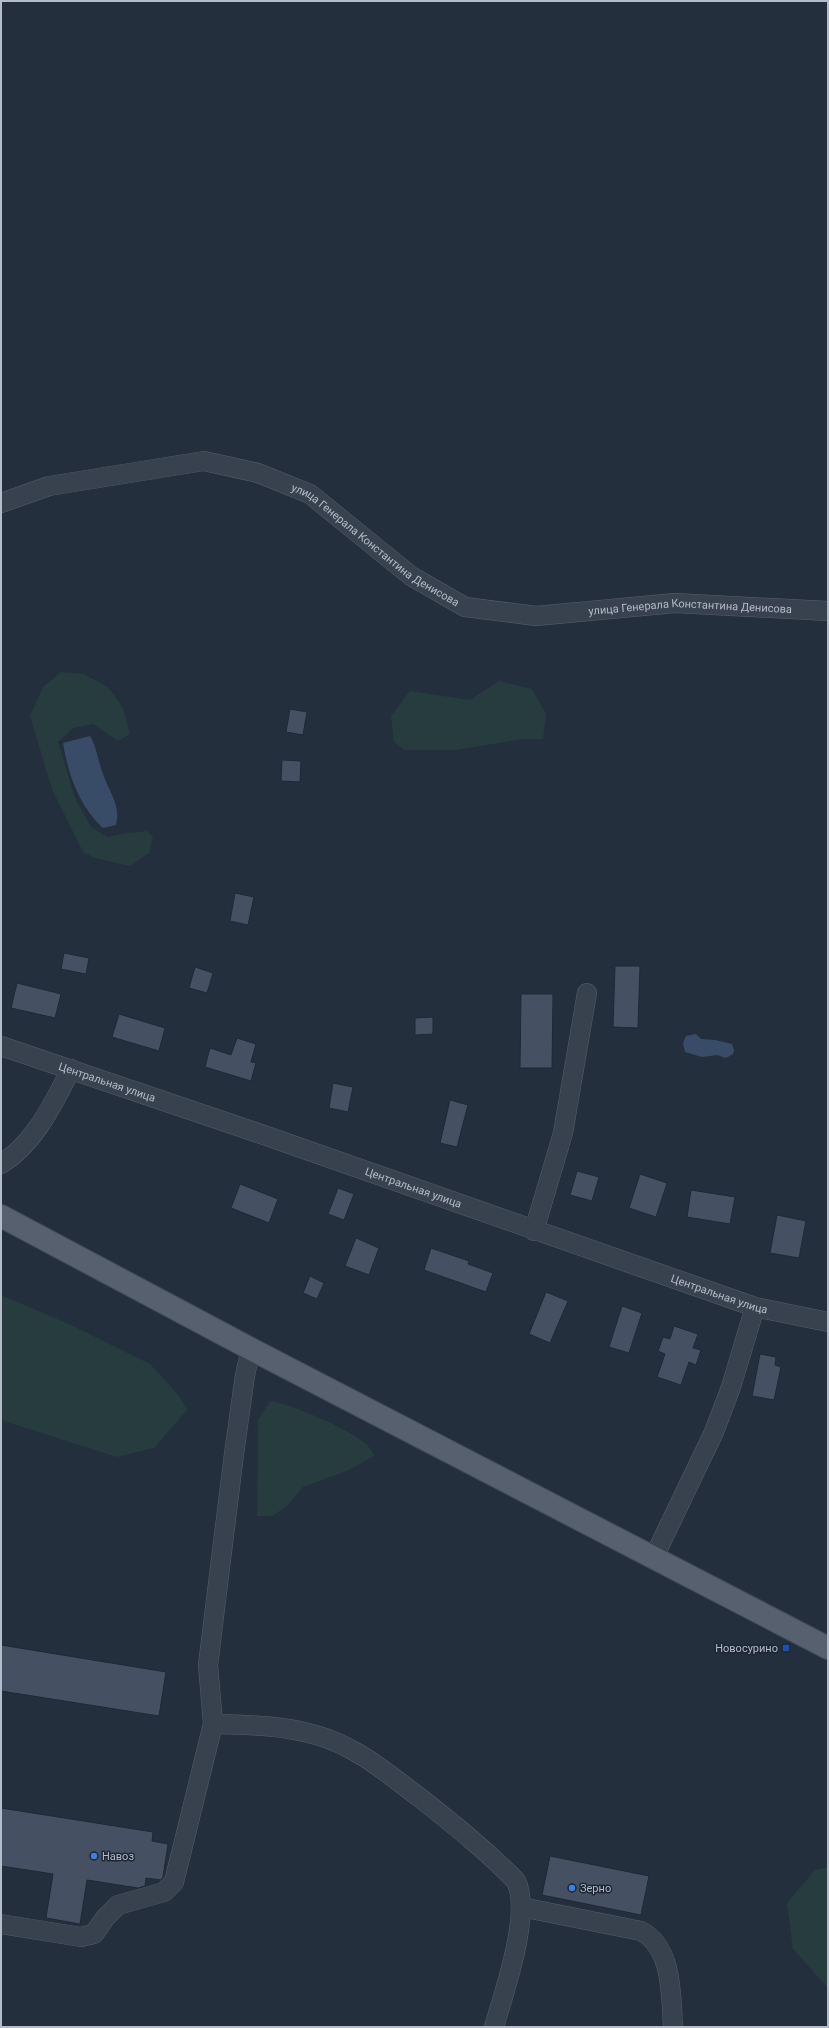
<svg xmlns="http://www.w3.org/2000/svg" width="829" height="2028" font-family="Roboto,sans-serif">
<style>
.green{fill:#263c3f}
.water{fill:#394c67}
.building{fill:#455162;stroke:#1f2835}
.lines{fill:none;stroke-linecap:round;stroke-linejoin:round}
.minor-casing{stroke:#565f6c;stroke-width:20}
.major-casing{stroke:#414a57;stroke-width:24}
.minor{stroke:#38414e;stroke-width:19}
.major{stroke:#56606e;stroke-width:22}
.transit-dot{fill:#1a4fb4;stroke:#1d2633;stroke-width:1.5}
.shop-dot{fill:#3f7fe0;stroke:#1d2633;stroke-width:1.5}
.labels{text-anchor:middle;stroke-width:3;stroke-linejoin:round;paint-order:stroke}
.street-label{font-size:11px;fill:#b4bcc9;stroke:#1d2633}
.poi-label{font-size:11px;fill:#b4bcc9;stroke:#1d2633;text-anchor:start}
</style>
<rect width="100%" height="100%" fill="#242f3e"/>
<g class="green">
<path d="M 61,672 L 84,674 L 109,688 L 123,708 L 130,734 L 118,741 L 93,724 L 73,728 L 58,742 L 75,798 L 91,827 L 108,837 L 127,833 L 148,831 L 153,838 L 149,853 L 130,866 L 95,858 L 83,852 L 52,789 L 30,716 L 43,687 Z"/>
<path d="M 499,681 L 532,689 L 546,714 L 543,739 L 524,739 L 455,750 L 405,750 L 394,742 L 391,716 L 410,691 L 470,700 Z"/>
<path d="M 1,1295 L 69,1324 L 150,1364 L 180,1397 L 187,1410 L 154,1448 L 117,1457 L 1,1420 Z"/>
<path d="M 270,1401 C 291,1404 349,1429 365,1443 C 369,1446 372,1452 374,1456 L 347,1471 L 303,1487 L 287,1506 L 272,1516 L 257,1516 L 258,1420 Z"/>
<path d="M 828,1867 L 828,1988 L 793,1949 L 787,1903 L 815,1870 Z"/>
</g>
<g class="water">
<path d="M 90,736 C 97,748 98,761 103,774 C 109,792 121,805 116,825 L 103,828 C 79,806 68,774 63,743 Z"/>
<path d="M 696,1034 L 701,1039 L 715,1040 L 732,1044 L 734,1050 L 733,1054 L 726,1058 L 717,1055 L 702,1057 L 685,1052 L 683,1043 L 686,1036 Z"/>
</g>
<g class="building">
<path d="M 290,709 L 307,712 L 303,735 L 286,732 Z"/>
<path d="M 282,760 L 301,761 L 300,782 L 281,781 Z"/>
<path d="M 235,893 L 254,897 L 248,925 L 230,921 Z"/>
<path d="M 64,953 L 89,958 L 86,974 L 61,969 Z"/>
<path d="M 615,966 L 640,966 L 638,1028 L 613,1027 Z"/>
<path d="M 195,967 L 213,973 L 207,993 L 189,988 Z"/>
<path d="M 17,983 L 61,994 L 55,1018 L 11,1008 Z"/>
<path d="M 521,994 L 553,994 L 552,1068 L 520,1068 Z"/>
<path d="M 119,1014 L 165,1028 L 159,1051 L 112,1037 Z"/>
<path d="M 433,1017 L 433,1034 L 415,1035 L 415,1018 Z"/>
<path d="M 237,1038 L 256,1044 L 251,1062 L 256,1063 L 251,1081 L 205,1067 L 210,1048 L 231,1055 Z"/>
<path d="M 333,1083 L 353,1087 L 348,1112 L 329,1108 Z"/>
<path d="M 450,1100 L 468,1105 L 457,1147 L 440,1143 Z"/>
<path d="M 577,1171 L 599,1177 L 592,1201 L 570,1195 Z"/>
<path d="M 640,1174 L 667,1183 L 656,1217 L 629,1208 Z"/>
<path d="M 240,1184 L 278,1199 L 269,1223 L 231,1208 Z"/>
<path d="M 338,1188 L 354,1194 L 344,1220 L 328,1214 Z"/>
<path d="M 691,1190 L 735,1197 L 730,1224 L 687,1217 Z"/>
<path d="M 777,1215 L 806,1221 L 799,1258 L 770,1253 Z"/>
<path d="M 356,1238 L 379,1248 L 369,1275 L 345,1266 Z"/>
<path d="M 431,1248 L 469,1261 L 468,1264 L 493,1273 L 486,1292 L 424,1270 Z"/>
<path d="M 310,1276 L 324,1283 L 317,1299 L 303,1293 Z"/>
<path d="M 546,1292 L 568,1301 L 550,1343 L 529,1334 Z"/>
<path d="M 622,1306 L 642,1313 L 629,1353 L 609,1347 Z"/>
<path d="M 674,1326 L 698,1334 L 693,1348 L 701,1350 L 696,1365 L 689,1362 L 681,1385 L 657,1377 L 665,1354 L 658,1351 L 663,1337 L 670,1339 Z"/>
<path d="M 760,1354 L 776,1357 L 775,1365 L 781,1367 L 774,1400 L 752,1396 Z"/>
<path d="M 1,1645 L 166,1672 L 159,1716 L 1,1691 Z"/>
<path d="M 1,1808 L 153,1832 L 152,1841 L 168,1844 L 163,1877 L 161,1880 L 146,1878 L 145,1886 L 138,1888 L 87,1880 L 80,1924 L 46,1918 L 53,1874 L 1,1866 Z"/>
<path d="M 550,1856 L 649,1876 L 641,1915 L 542,1895 Z"/>
</g>
<g class="lines">
<g class="minor-casing">
<g id="minor">
<path id="s1" d="M 1,503 L 49,486 L 204,461 L 258,473 L 310,494 L 411,576 L 465,607 L 536,616 L 675,603 L 828,611"/>
<path id="s2" d="M 1,1046 L 258,1133 L 755,1307 L 828,1322"/>
<path d="M 1,1164 C 35,1143 53,1104 71,1069"/>
<path d="M 534,1231 L 563,1133 L 587,993"/>
<path d="M 654,1557 L 714,1432 L 731,1387 L 755,1307"/>
<path d="M 213,1724 C 248,1725 282,1725 316,1735 C 356,1746 387,1773 419,1797 C 453,1824 486,1850 516,1881 C 532,1913 504,1992 494,2027"/>
<path d="M 521,1907 L 641,1931 C 673,1948 671,1996 673,2027"/>
<path d="M 1,1924 L 81,1937 L 94,1934 L 105,1918 L 118,1905 L 164,1892 L 174,1882 L 213,1724 L 208,1665 L 234,1454 L 245,1375 L 251,1349"/>
</g>
</g>
<g class="major-casing">
<path id="major" d="M 1,1216 L 251,1349 L 828,1648"/>
</g>
<use href="#minor" class="minor"/>
<use href="#major" class="major"/>
</g>
<rect class="transit-dot" x="782" y="1644" width="8" height="8" rx="2"/>
<g class="shop-dot">
<circle cx="94" cy="1856" r="4"/>
<circle cx="572" cy="1888" r="4"/>
</g>
<g class="labels">
<g class="street-label">
<text dy="4" stroke="none"><textPath href="#s1" startOffset="402">улица Генерала Константина Денисова</textPath></text>
<text dy="4" stroke="none"><textPath href="#s1" startOffset="738">улица Генерала Константина Денисова</textPath></text>
<text dy="4" stroke="none"><textPath href="#s2" startOffset="112">Центральная улица</textPath></text>
<text dy="4" stroke="none"><textPath href="#s2" startOffset="436">Центральная улица</textPath></text>
<text dy="4" stroke="none"><textPath href="#s2" startOffset="760">Центральная улица</textPath></text>
</g>
<g class="poi-label">
<text x="778" y="1652" text-anchor="end">Новосурино</text>
<text x="102" y="1860">Навоз</text>
<text x="580" y="1892">Зерно</text>
</g>
</g>
<rect width="829" height="2028" fill="none" stroke="#b4bcc9" stroke-width="4"/>
</svg>
